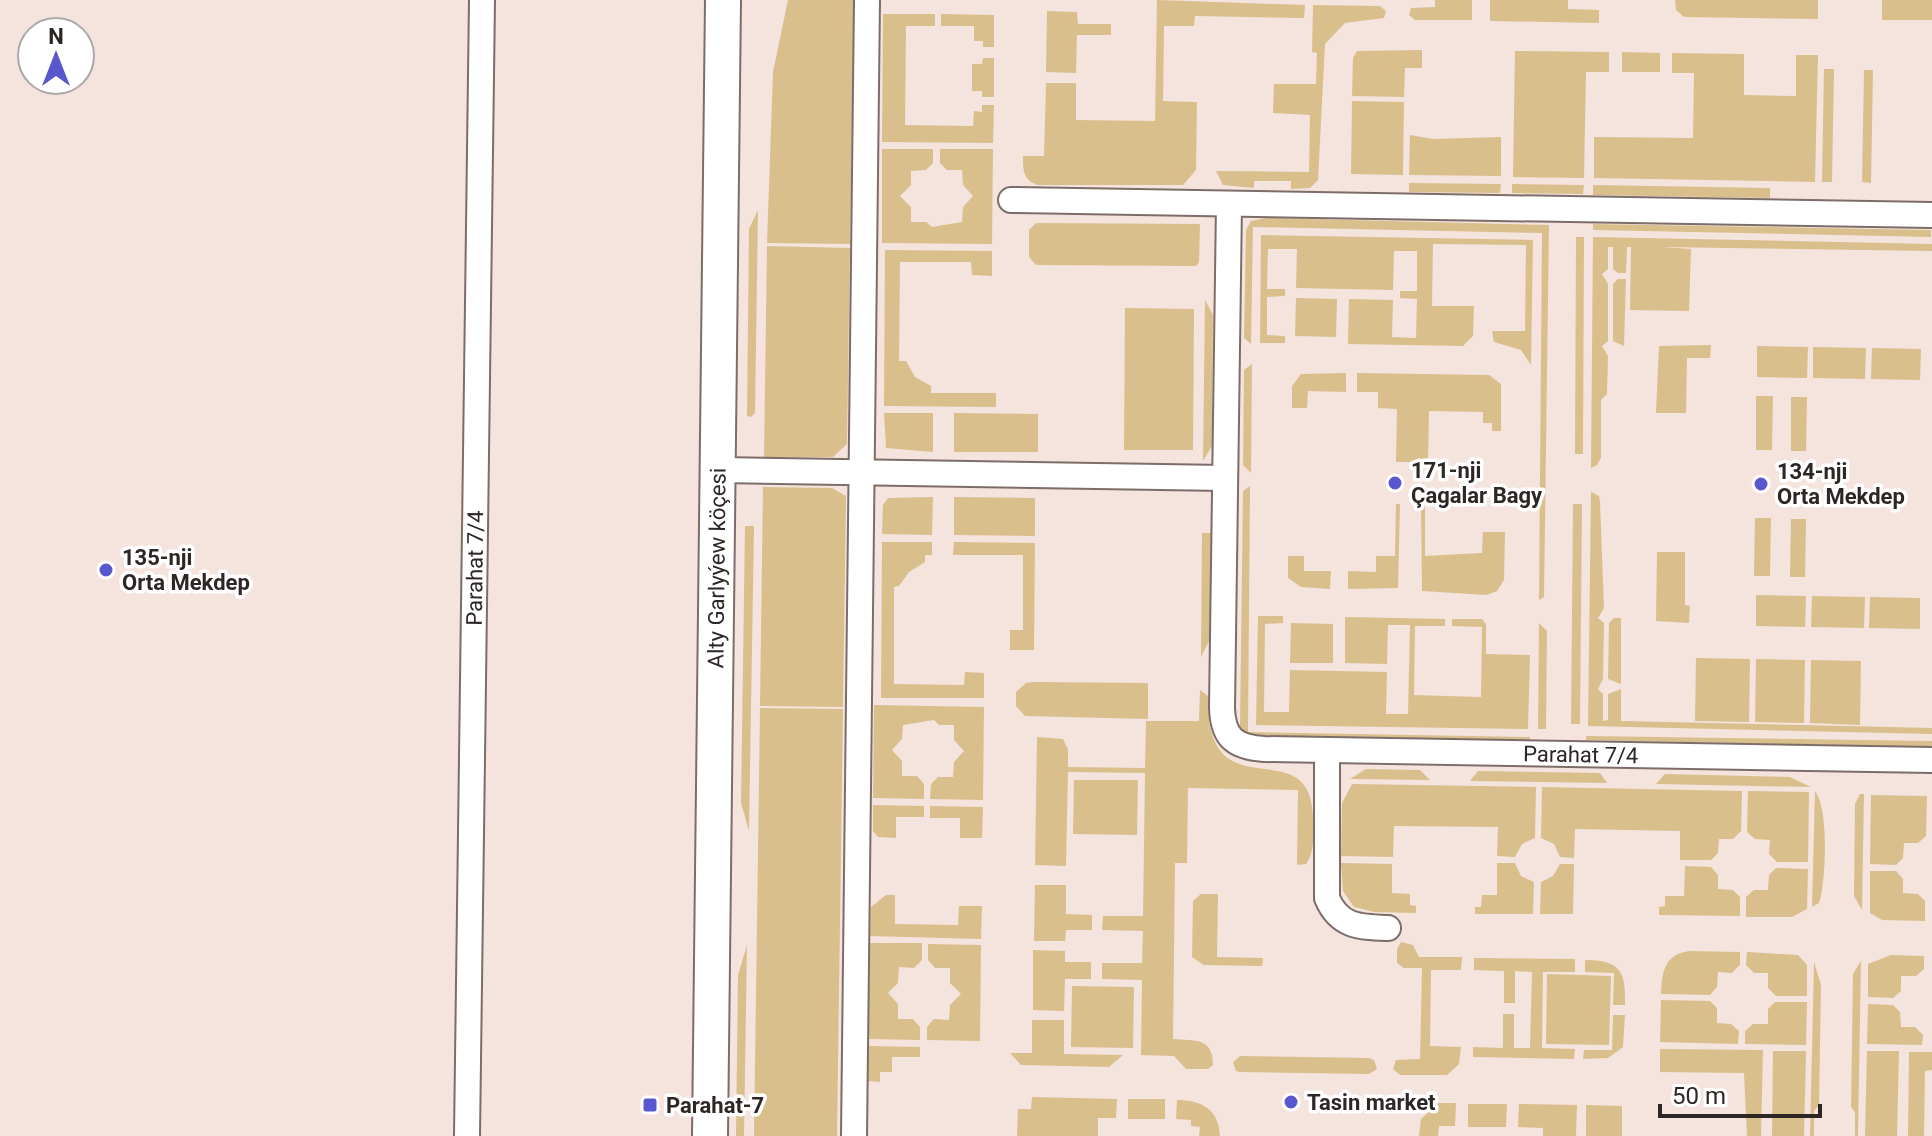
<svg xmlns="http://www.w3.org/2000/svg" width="1932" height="1136" font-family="Roboto,sans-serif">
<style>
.green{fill:#d9bf8c}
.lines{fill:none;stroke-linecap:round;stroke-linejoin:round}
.street-casing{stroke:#7c6d69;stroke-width:28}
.secondary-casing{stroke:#7c6d69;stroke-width:38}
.street{stroke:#fff;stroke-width:24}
.secondary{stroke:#fff;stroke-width:34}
.poi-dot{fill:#5957ce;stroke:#fff;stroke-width:3}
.labels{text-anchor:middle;stroke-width:7;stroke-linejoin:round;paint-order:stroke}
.poi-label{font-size:22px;font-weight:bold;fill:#2c2624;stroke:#fff;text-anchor:start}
.street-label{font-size:22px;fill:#2c2624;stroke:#fff}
</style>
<rect width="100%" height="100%" fill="#f5e3de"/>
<g class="green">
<path d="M 788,0 L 854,0 L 850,244 L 767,243 L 773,72 Z"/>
<path d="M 1157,0 L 1305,5 L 1304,18 L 1195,16 L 1194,26 L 1164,26 L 1163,101 L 1197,102 L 1196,170 L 1183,185 L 1039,185 C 1023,181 1023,170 1023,156 L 1044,156 L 1046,83 L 1076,83 L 1076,120 L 1155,121 Z"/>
<path d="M 1435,0 L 1472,0 L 1472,20 L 1415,20 L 1409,15 L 1411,8 L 1435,7 Z"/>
<path d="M 1490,0 L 1568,0 L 1568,9 L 1599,10 L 1599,23 L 1490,21 Z"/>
<path d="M 1675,0 L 1818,0 L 1818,19 L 1684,17 L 1676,10 Z"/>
<rect x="1882" y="0" width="50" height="20"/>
<path d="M 1313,5 L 1380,6 L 1386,11 L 1384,18 L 1345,23 L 1325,44 L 1318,180 L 1310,188 L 1291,189 L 1291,181 L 1254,181 L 1254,188 L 1223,185 L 1216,171 L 1309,172 L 1310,115 L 1273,113 L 1274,84 L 1316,84 L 1317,53 L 1312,52 Z"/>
<path d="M 1047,11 L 1077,12 L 1078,24 L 1111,24 L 1111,35 L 1077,35 L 1076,73 L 1046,72 Z"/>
<path d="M 883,14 L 935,14 L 935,26 L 906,26 L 905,125 L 973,126 L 974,111 L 982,112 L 982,105 L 994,105 L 993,143 L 882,142 Z"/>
<path d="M 941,14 L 994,15 L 994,47 L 983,47 L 983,41 L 974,41 L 974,26 L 941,26 Z"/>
<path d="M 1422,50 L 1422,68 L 1405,68 L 1404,97 L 1352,96 L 1353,58 L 1357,51 Z"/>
<path d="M 1515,51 L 1609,52 L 1609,72 L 1586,72 L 1584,178 L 1513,177 Z"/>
<path d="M 1622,52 L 1660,53 L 1660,72 L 1622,72 Z"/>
<path d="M 1672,53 L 1744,54 L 1744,95 L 1796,96 L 1796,55 L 1818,55 L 1815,182 L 1594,178 L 1594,137 L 1693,138 L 1694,73 L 1672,73 Z"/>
<path d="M 983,58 L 994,58 L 994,97 L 982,97 L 982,91 L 972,91 L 972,64 L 982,64 Z"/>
<path d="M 1824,69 L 1834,69 L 1832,182 L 1822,182 Z"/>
<path d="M 1864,70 L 1873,70 L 1871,183 L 1862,182 Z"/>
<path d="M 1352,101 L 1404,102 L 1403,175 L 1351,174 Z"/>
<path d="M 1410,135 L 1433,139 L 1501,137 L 1501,176 L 1409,175 Z"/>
<path d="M 882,149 L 933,149 L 933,163 L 926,170 L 911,171 L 911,185 L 900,196 L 911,207 L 911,222 L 926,222 L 932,227 L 962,222 L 963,207 L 973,196 L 963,185 L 962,170 L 947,170 L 940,163 L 940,149 L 993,149 L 992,244 L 882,243 Z"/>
<path d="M 1409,183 L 1501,184 L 1500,193 L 1409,192 Z"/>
<path d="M 1512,184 L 1584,185 L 1583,194 L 1512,193 Z"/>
<path d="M 1593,185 L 1770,188 L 1770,198 L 1593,195 Z"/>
<path d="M 758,210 L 755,413 L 751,417 L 747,416 L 749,229 Z"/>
<path d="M 1266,218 L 1549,225 L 1544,597 L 1539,600 L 1542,233 L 1253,227 L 1251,344 L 1244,338 L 1246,230 L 1251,221 Z"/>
<path d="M 1036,223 L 1200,224 L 1199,262 L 1196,266 L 1036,265 L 1029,257 L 1029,230 Z"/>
<path d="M 1593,224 L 1931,230 L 1931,237 L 1593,230 Z"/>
<path d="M 1261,235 L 1533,240 L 1531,365 L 1521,350 L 1494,342 L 1492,331 L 1525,331 L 1526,245 L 1433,244 L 1432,306 L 1474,306 L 1473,336 L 1463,346 L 1348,344 L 1349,299 L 1393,300 L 1392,337 L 1416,338 L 1417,299 L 1400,298 L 1400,291 L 1417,291 L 1417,251 L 1394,251 L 1393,290 L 1296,288 L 1297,249 L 1268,249 L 1267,289 L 1285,289 L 1285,296 L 1267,297 L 1267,335 L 1285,336 L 1285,343 L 1260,343 L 1260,346 Z"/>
<path d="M 1576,237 L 1584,237 L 1583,454 L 1575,454 Z"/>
<path d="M 1593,237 L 1932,244 L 1932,251 L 1661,247 L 1691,249 L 1689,311 L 1630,310 L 1631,247 L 1627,247 L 1626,273 L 1618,273 L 1613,269 L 1613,247 L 1608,247 L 1608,269 L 1602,274 L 1608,284 L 1608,341 L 1602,346 L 1608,356 L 1607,394 L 1601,400 L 1601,458 L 1597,465 L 1591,468 Z"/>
<path d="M 767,246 L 850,248 L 847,444 L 833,457 L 764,457 Z"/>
<path d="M 885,250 L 992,251 L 992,276 L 972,275 L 971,262 L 900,262 L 899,361 L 906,361 L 915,377 L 931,386 L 931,393 L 996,393 L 996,407 L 884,406 Z"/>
<path d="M 1618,279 L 1626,279 L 1624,346 L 1613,341 L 1613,284 Z"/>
<path d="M 1296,298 L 1337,299 L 1336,337 L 1295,336 Z"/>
<path d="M 1205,300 L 1213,315 L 1212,446 L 1203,461 Z"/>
<path d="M 1125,308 L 1194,309 L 1193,450 L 1124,450 Z"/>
<path d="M 1711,345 L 1710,358 L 1687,358 L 1686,413 L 1656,413 L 1659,346 Z"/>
<path d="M 1757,346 L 1808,347 L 1807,378 L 1757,377 Z"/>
<path d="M 1813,347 L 1866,348 L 1865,379 L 1813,378 Z"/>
<path d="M 1872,348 L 1921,349 L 1920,380 L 1871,379 Z"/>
<path d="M 1252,364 L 1251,473 L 1243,465 L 1244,370 Z"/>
<path d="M 1346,373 L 1346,392 L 1308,391 L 1307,408 L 1292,408 L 1292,386 L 1301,374 Z"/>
<path d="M 1357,373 L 1489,375 L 1501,384 L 1501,431 L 1492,431 L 1492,423 L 1483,423 L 1483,412 L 1429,411 L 1428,462 L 1396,462 L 1397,409 L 1378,408 L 1378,392 L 1357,392 Z"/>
<path d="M 1756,396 L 1773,396 L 1772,450 L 1756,450 Z"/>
<path d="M 1791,397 L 1807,397 L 1806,451 L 1791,451 Z"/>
<path d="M 884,413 L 933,413 L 933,452 L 886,448 Z"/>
<path d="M 954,413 L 1038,414 L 1038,452 L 954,452 Z"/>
<path d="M 1250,486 L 1248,732 L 1530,737 L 1530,743 L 1258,739 L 1246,736 L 1240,726 L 1243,491 Z"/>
<path d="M 763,487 L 832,488 L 846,496 L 843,707 L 760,706 Z"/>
<path d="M 1591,492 L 1599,496 L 1600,502 L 1604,608 L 1598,618 L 1604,623 L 1603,679 L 1598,689 L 1603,694 L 1603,721 L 1608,720 L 1608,694 L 1621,689 L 1621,721 L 1932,728 L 1932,734 L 1588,726 Z"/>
<path d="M 933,497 L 932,535 L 882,534 L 883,505 L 888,498 Z"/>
<path d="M 954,497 L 1035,498 L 1035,536 L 954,535 Z"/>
<path d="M 1396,504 L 1400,504 L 1398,588 L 1348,589 L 1348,571 L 1376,572 L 1376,556 L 1395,556 Z"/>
<path d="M 1573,504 L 1582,504 L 1580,724 L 1571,724 Z"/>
<path d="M 1421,505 L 1425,505 L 1425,556 L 1482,553 L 1483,532 L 1505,532 L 1504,580 L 1497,591 L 1487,595 L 1422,591 Z"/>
<path d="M 1755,518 L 1771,518 L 1770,576 L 1754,576 Z"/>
<path d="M 1791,519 L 1806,519 L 1805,577 L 1790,577 Z"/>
<path d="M 745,526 L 754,526 L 749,831 L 741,803 Z"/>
<path d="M 1202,533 L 1211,533 L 1210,639 L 1201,657 Z"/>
<path d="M 882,542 L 932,542 L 932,555 L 925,555 L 925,562 L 909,572 L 899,586 L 894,587 L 894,684 L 964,685 L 965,672 L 984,673 L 984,698 L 881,698 Z"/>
<path d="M 954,542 L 1035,543 L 1034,650 L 1010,650 L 1010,630 L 1023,630 L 1023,555 L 953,555 Z"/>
<path d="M 1657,552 L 1685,552 L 1685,605 L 1690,606 L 1689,623 L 1656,621 Z"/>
<path d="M 1288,556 L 1304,556 L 1304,571 L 1331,571 L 1330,589 L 1301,587 L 1288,578 Z"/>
<path d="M 1756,595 L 1806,596 L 1805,627 L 1756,626 Z"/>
<path d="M 1812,596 L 1865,597 L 1864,628 L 1811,627 Z"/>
<path d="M 1870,597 L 1920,598 L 1920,629 L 1869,628 Z"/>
<path d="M 1258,616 L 1283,616 L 1283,623 L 1265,624 L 1264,712 L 1289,712 L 1290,670 L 1387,672 L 1386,714 L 1408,714 L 1410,625 L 1388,625 L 1387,664 L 1345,663 L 1345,617 L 1445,619 L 1445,626 L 1415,626 L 1414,695 L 1481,697 L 1482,627 L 1452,626 L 1452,619 L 1482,619 L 1486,624 L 1486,654 L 1530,655 L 1528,729 L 1256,725 Z"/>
<path d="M 1614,618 L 1621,618 L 1621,684 L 1608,679 L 1609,623 Z"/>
<path d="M 1291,623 L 1333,624 L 1333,663 L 1290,663 Z"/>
<path d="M 1539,623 L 1547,631 L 1546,729 L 1538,729 Z"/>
<path d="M 1696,658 L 1750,659 L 1749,722 L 1695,721 Z"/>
<path d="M 1756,659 L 1805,660 L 1804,723 L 1755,722 Z"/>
<path d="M 1811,660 L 1861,661 L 1860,725 L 1810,723 Z"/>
<path d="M 1033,682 L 1148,683 L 1148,719 L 1025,716 L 1016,706 L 1016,692 L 1026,683 Z"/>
<path d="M 1200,690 L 1208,696 C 1205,820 1314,723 1313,822 C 1313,836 1315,852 1306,864 L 1297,865 L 1298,790 L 1188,788 L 1187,863 L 1175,863 L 1173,1039 C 1195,1041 1213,1037 1213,1065 L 1208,1069 L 1186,1069 L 1174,1056 L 1141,1055 L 1142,980 L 1102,979 L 1102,963 L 1142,963 L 1143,931 L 1102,930 L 1103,916 L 1143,916 L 1145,773 L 1068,772 L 1066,866 L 1035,865 L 1037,737 L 1063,739 L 1068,749 L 1068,767 L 1145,768 L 1146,721 L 1199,721 Z"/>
<path d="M 874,705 L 984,707 L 983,800 L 930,799 L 931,784 L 938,777 L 953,777 L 954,762 L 964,751 L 954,740 L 954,725 L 939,725 L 934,720 L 903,725 L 902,739 L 892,750 L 902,761 L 902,776 L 917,776 L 924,784 L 924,799 L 873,798 Z"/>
<path d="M 760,708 L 843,709 L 837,1136 L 754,1136 Z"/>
<path d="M 1586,736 L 1932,741 L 1932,747 L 1586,740 Z"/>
<path d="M 1366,769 L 1420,770 L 1430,780 L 1350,779 Z"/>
<path d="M 1478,771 L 1600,773 L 1607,783 L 1470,781 Z"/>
<path d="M 1665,774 L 1790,777 L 1811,787 L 1656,784 Z"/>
<path d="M 1074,780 L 1138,780 L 1137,835 L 1073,834 Z"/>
<path d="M 1352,784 L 1536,787 L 1535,838 L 1522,844 L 1515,857 L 1497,856 L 1498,827 L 1394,826 L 1393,857 L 1341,856 L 1342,803 Z"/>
<path d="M 1542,787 L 1742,791 L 1741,831 L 1733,839 L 1719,839 L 1718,853 L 1711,860 L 1680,860 L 1680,831 L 1575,829 L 1574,858 L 1560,857 L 1554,844 L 1541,838 Z"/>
<path d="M 1748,791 L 1809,792 L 1808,862 L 1777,862 L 1769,854 L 1770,840 L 1755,839 L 1747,832 Z"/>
<path d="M 1815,791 C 1829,809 1826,881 1819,903 L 1812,907 Z"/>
<path d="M 1860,794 L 1864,794 L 1862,910 L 1854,896 L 1855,804 Z"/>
<path d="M 1871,795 L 1927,796 L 1926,836 L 1918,843 L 1904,843 L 1903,858 L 1896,865 L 1870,864 Z"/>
<path d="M 873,805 L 924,806 L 924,817 L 896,817 L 896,838 L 878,837 L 873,831 Z"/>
<path d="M 930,806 L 983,807 L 982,838 L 960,838 L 960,818 L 930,818 Z"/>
<path d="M 1341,863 L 1392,864 L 1392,893 L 1410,894 L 1410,905 L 1416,906 L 1416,913 L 1374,912 L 1354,907 L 1343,891 Z"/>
<path d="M 1497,863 L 1515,863 L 1521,876 L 1534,882 L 1533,914 L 1475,914 L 1475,907 L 1481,907 L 1482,895 L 1497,895 Z"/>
<path d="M 1560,864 L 1574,864 L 1573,914 L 1540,914 L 1541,882 L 1553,876 Z"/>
<path d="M 1685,866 L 1711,867 L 1718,875 L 1718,889 L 1733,890 L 1740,897 L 1740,916 L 1659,915 L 1659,907 L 1665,906 L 1665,896 L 1684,896 Z"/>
<path d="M 1776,868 L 1808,869 L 1807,909 L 1792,917 L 1746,917 L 1746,897 L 1754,890 L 1768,890 L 1769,875 Z"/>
<path d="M 1870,871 L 1896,871 L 1903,879 L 1903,893 L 1918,894 L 1925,901 L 1925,921 L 1882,920 L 1870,913 Z"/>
<path d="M 1035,885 L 1066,885 L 1066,914 L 1092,915 L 1092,930 L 1066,930 L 1065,941 L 1034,941 Z"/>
<path d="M 1218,894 L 1217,957 L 1263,958 L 1262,966 L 1204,965 L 1192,957 L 1193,901 L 1201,894 Z"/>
<path d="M 886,895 L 895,895 L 895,924 L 958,925 L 959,906 L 982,906 L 981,939 L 870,936 L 871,907 Z"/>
<path d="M 1401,942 L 1413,945 L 1419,957 L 1462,957 L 1461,970 L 1431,970 L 1430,1046 L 1461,1047 L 1459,1064 L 1447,1075 L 1400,1075 L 1393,1069 L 1396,1060 L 1420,1059 L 1422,968 L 1404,968 L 1397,963 L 1397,949 Z"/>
<path d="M 870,943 L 922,943 L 922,960 L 914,968 L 899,967 L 898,983 L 888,993 L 898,1004 L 898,1019 L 913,1019 L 920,1027 L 920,1040 L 868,1039 Z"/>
<path d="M 928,944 L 981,945 L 980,1041 L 927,1040 L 927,1027 L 934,1019 L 949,1020 L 950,1005 L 961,994 L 950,983 L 950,968 L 935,968 L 928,960 Z"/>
<path d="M 747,945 L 744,1136 L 736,1136 L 738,975 Z"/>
<path d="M 1033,950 L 1065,951 L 1065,962 L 1091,962 L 1091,979 L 1065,979 L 1064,1011 L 1033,1010 Z"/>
<path d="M 1689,951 L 1740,952 L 1740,965 L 1732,973 L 1718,972 L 1717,987 L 1710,995 L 1661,994 C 1662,972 1664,955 1689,951 Z"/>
<path d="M 1747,952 L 1798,955 L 1807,965 L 1807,996 L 1776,996 L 1768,988 L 1768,973 L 1754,973 L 1746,965 Z"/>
<path d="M 1891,955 L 1924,956 L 1924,969 L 1916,976 L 1901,976 L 1901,991 L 1893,998 L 1868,997 L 1868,964 Z"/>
<path d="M 1474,958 L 1575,959 L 1575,972 L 1543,972 L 1542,1048 L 1575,1049 L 1574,1059 L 1473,1057 L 1473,1047 L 1503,1048 L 1503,1014 L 1514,1014 L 1514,1048 L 1530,1048 L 1532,972 L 1515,971 L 1515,1003 L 1504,1003 L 1504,971 L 1474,970 Z"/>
<path d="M 1585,960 C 1621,960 1626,972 1625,1005 L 1613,1005 L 1614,973 L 1585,972 Z"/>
<path d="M 1861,961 L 1858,1136 L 1855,1136 L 1855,1112 L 1851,1107 L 1853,974 Z"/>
<path d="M 1814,962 L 1821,985 L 1819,1105 L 1814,1111 L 1814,1136 L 1810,1136 Z"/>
<path d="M 1547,974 L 1611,976 L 1609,1045 L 1546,1044 Z"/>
<path d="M 1072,986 L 1134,987 L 1133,1048 L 1071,1047 Z"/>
<path d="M 1661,1000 L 1710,1001 L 1717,1008 L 1717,1023 L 1731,1024 L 1739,1031 L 1738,1044 L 1660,1042 Z"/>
<path d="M 1775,1002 L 1807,1002 L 1806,1045 L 1745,1044 L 1745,1031 L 1753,1024 L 1768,1024 L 1768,1009 Z"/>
<path d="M 1868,1004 L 1893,1005 L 1900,1012 L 1901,1027 L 1915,1027 L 1923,1035 L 1922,1045 L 1867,1044 Z"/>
<path d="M 1613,1015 L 1625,1015 L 1623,1047 L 1608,1058 L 1583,1059 L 1584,1050 L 1612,1050 Z"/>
<path d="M 1032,1020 L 1064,1020 L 1064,1054 L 1123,1055 L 1109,1067 L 1021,1065 L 1010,1053 L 1032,1053 Z"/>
<path d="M 868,1046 L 920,1047 L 920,1057 L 892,1057 L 892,1072 L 880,1072 L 880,1082 L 868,1081 Z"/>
<path d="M 1660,1049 L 1763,1050 L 1761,1136 L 1747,1136 L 1744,1073 L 1660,1072 Z"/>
<path d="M 1773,1051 L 1806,1051 L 1804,1136 L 1772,1136 Z"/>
<path d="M 1867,1051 L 1899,1051 L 1897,1136 L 1865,1136 Z"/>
<path d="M 1909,1052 L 1932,1052 L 1932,1070 L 1925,1071 L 1924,1136 L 1908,1136 Z"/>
<path d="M 1240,1056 L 1369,1058 L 1374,1060 L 1377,1069 L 1369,1074 L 1240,1072 L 1236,1071 L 1233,1062 Z"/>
<path d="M 1032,1097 L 1117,1099 L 1116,1118 L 1098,1118 L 1098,1136 L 1017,1136 L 1018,1109 L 1031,1109 Z"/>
<rect x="1128" y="1099" width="37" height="20"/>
<path d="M 1177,1100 C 1201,1100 1219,1109 1220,1136 L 1199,1136 L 1200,1127 L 1191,1126 L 1191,1120 L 1176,1119 Z"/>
<path d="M 1439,1103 L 1456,1103 L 1455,1126 L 1439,1126 L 1438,1136 L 1419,1136 L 1421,1119 Z"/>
<path d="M 1468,1104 L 1507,1104 L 1506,1127 L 1468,1127 Z"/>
<path d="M 1519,1104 L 1577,1105 L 1576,1136 L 1543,1136 L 1543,1128 L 1518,1127 Z"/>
<path d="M 1586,1105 L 1622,1106 L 1622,1136 L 1586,1136 Z"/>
</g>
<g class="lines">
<g class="street-casing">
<g id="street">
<path d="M 1011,200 L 1932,215"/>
<path id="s1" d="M 1229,204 L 1222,708 C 1223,738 1235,747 1264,749 L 1932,760"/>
<path d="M 719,470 L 1225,478"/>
<path d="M 1327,750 L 1327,898 C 1339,927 1360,927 1388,928"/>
<path id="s2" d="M 467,1136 L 482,0"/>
<path d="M 854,1136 L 867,0"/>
</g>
</g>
<g class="secondary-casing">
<g id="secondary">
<path id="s3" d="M 710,1136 L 723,0"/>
</g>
</g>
<use href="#street" class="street"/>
<use href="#secondary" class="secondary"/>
</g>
<g class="poi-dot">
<circle cx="1395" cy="483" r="8"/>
<circle cx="1761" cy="484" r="8"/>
<circle cx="106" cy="570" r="8"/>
<circle cx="1291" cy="1102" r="8"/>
<rect x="642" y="1097" width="16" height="16" rx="4"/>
</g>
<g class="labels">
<g class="poi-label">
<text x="1411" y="478">171-nji<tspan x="1411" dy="25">Çagalar Bagy</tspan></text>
<text x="1777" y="479">134-nji<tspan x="1777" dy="25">Orta Mekdep</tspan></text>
<text x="122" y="565">135-nji<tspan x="122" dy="25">Orta Mekdep</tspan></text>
<text x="1307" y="1110">Tasin market</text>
<text x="666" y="1113">Parahat-7</text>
</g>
<g class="street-label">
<text dy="8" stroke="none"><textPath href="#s2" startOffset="568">Parahat 7/4</textPath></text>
<text dy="8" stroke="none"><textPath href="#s3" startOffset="568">Alty Garlyýew köçesi</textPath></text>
<text dy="8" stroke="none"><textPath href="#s1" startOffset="888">Parahat 7/4</textPath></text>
</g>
</g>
<g transform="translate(56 56)"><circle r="38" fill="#ffffff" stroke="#aba8a7" stroke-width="2"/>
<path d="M0-6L14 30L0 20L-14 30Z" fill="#5957ce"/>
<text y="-12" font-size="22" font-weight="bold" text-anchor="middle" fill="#2c2624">N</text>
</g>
<path d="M1660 1104v12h160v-12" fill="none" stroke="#2c2624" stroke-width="4"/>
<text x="1672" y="1104" font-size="24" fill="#2c2624" stroke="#ffffff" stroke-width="6" paint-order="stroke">50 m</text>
</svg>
